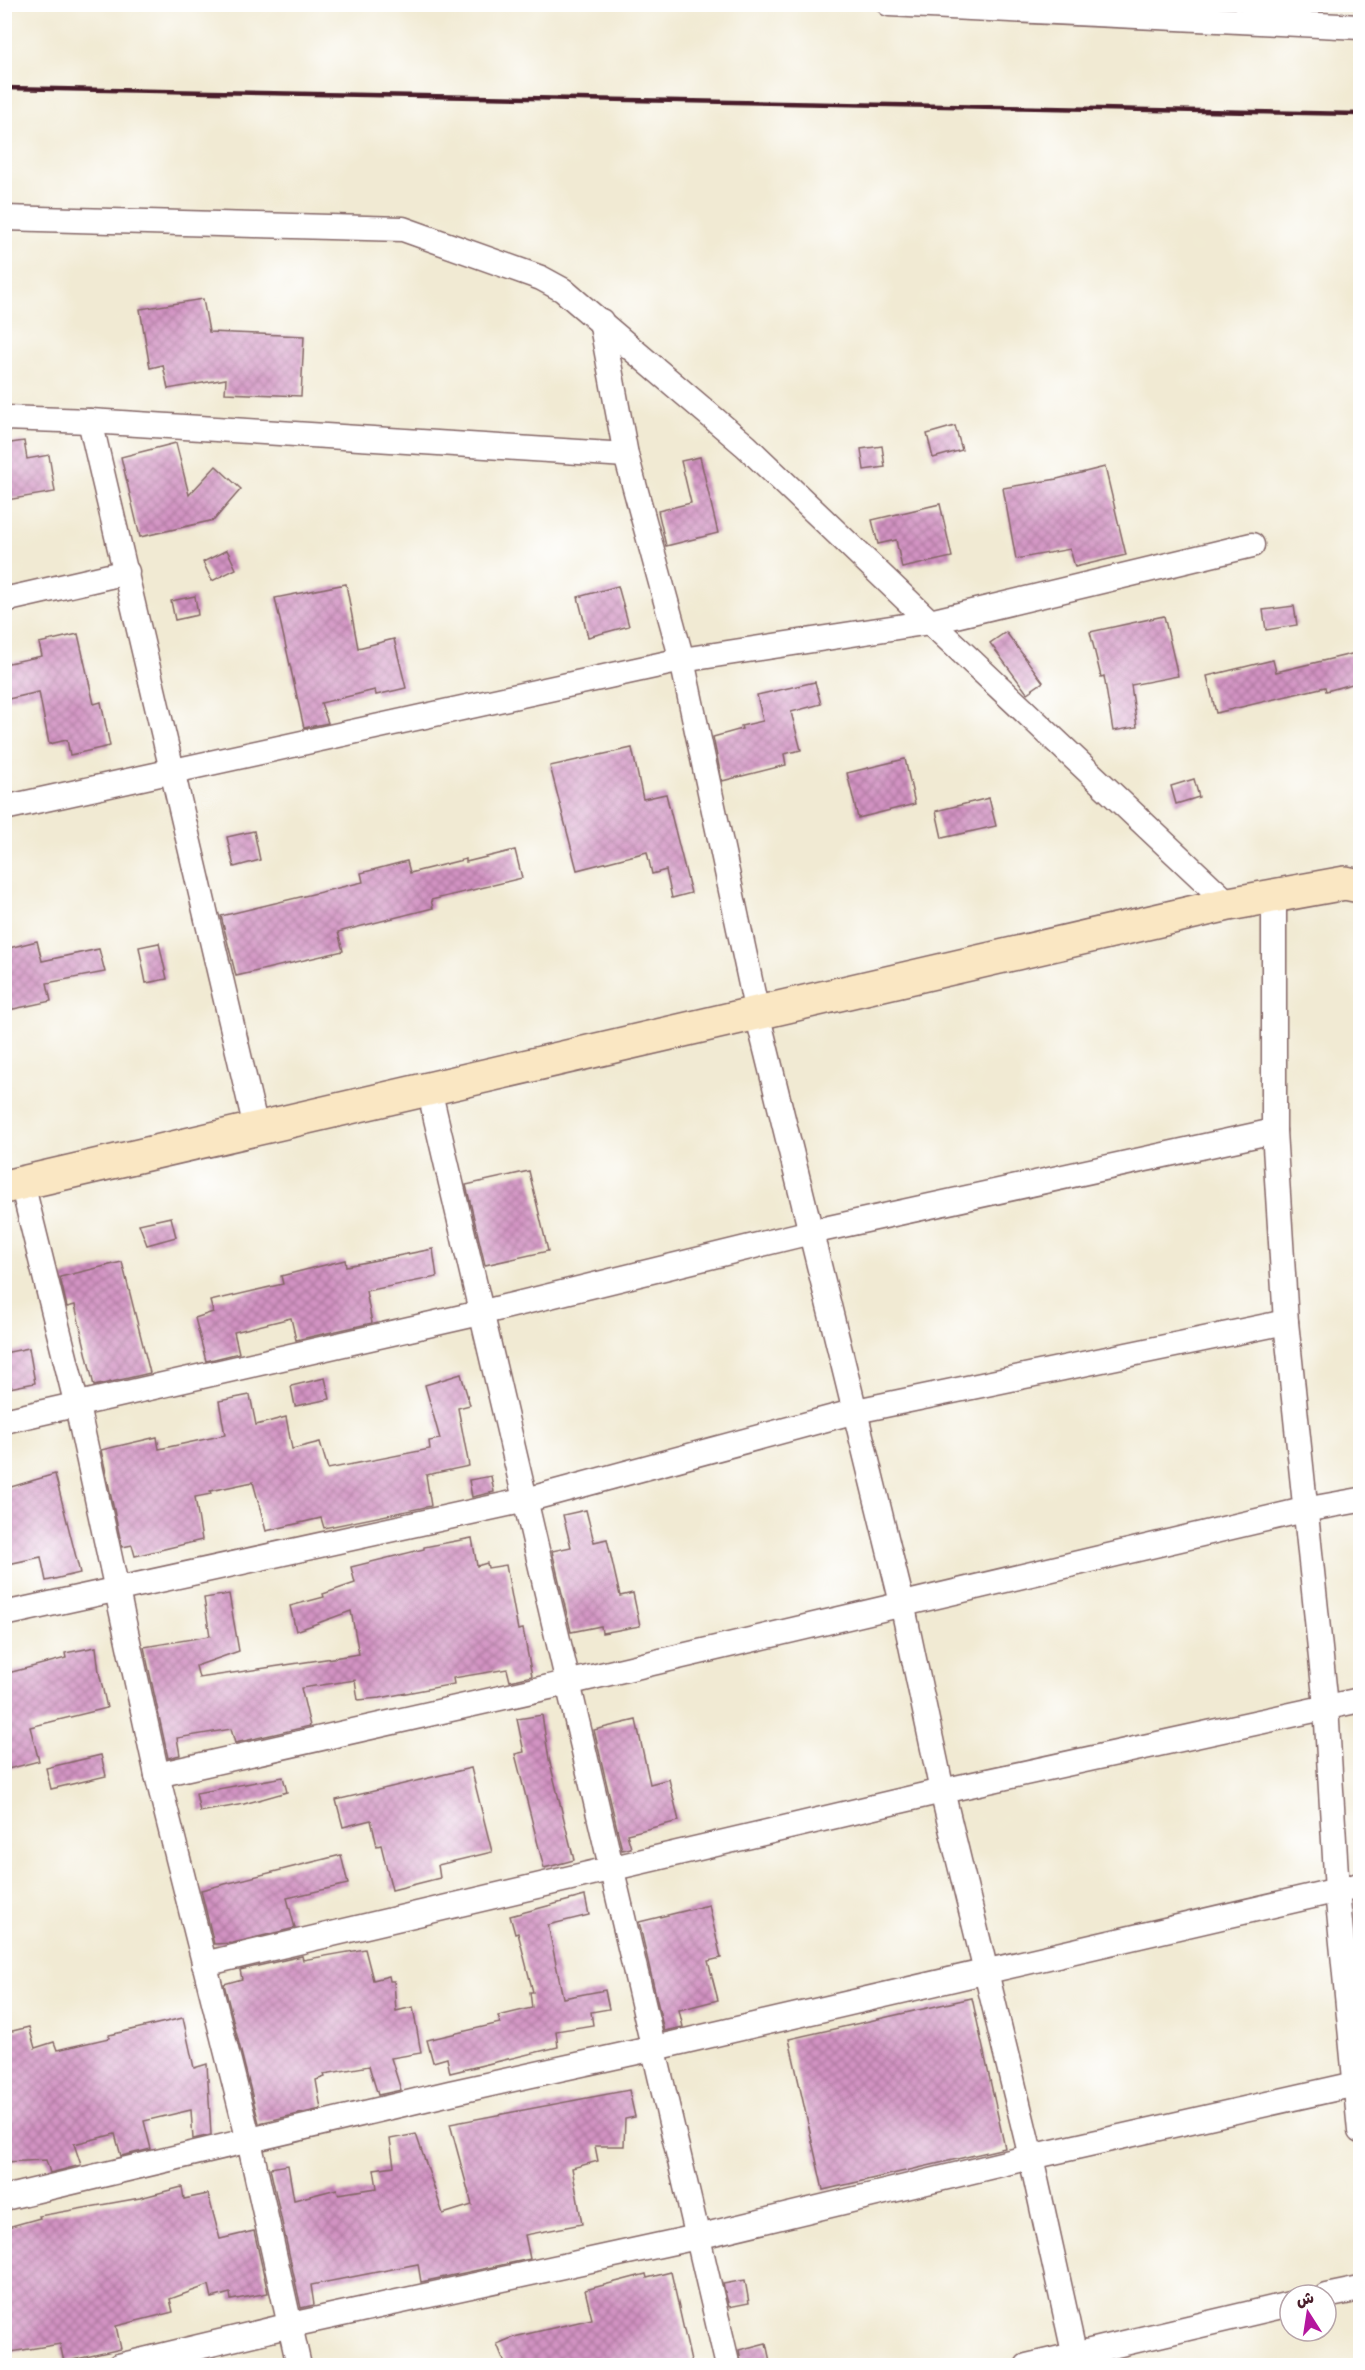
<svg xmlns="http://www.w3.org/2000/svg" width="1365" height="2370" font-family="Delius,'Playpen Sans Arabic',sans-serif">
<style>
.building{fill:url(#building-cross-hatch)}
.lines{fill:none;stroke-linecap:round;stroke-linejoin:round}
.street-casing{stroke:#846666;stroke-width:27}
.secondary-casing{stroke:#846666;stroke-width:36}
.street{stroke:#fff;stroke-width:24}
.secondary{stroke:#fae7c3;stroke-width:33}
.rail{stroke:#4a1f2b;stroke-width:4.5}
</style>
<defs>
<pattern id="building-cross-hatch" width="8" height="8" patternUnits="userSpaceOnUse" patternTransform="scale(1.5)"><rect width="8" height="8" fill="#d293c2"/><path d="M0 0l8 8M0 8l8-8" fill="none" stroke="#ac779e"/></pattern>
</defs>
<rect width="100%" height="100%" fill="#fff"/>
<filter id="ink" filterUnits="userSpaceOnUse"><feTurbulence type="fractalNoise" baseFrequency=".0167" numOctaves="2"/><feDisplacementMap in="SourceGraphic" scale="12" xChannelSelector="R" yChannelSelector="G"/><feConvolveMatrix kernelMatrix="1 2 1 2 8 2 1 2 1" color-interpolation-filters="sRGB"/></filter>
<filter id="wash" filterUnits="userSpaceOnUse"><feTurbulence type="fractalNoise" baseFrequency=".008" numOctaves="4" result="noise"/><feDisplacementMap in="SourceGraphic" scale="24" xChannelSelector="R" yChannelSelector="G"/><feGaussianBlur stdDeviation="1.35" result="paint"/><feColorMatrix in="noise" values="0 0 0 0 0 0 0 0 0 0 0 0 0 0 0 0 0 1.4 0 .05"/><feComposite in="paint" operator="in"/></filter>
<g filter="url(#wash)">
<rect width="100%" height="100%" fill="#f1ead3"/>
<g id="blocks">
<g class="building">
<path d="M 203,299 L 209,332 L 304,336 L 301,396 L 225,393 L 226,379 L 168,389 L 163,365 L 150,368 L 140,309 Z"/>
<path d="M 955,426 L 962,450 L 933,458 L 927,434 Z"/>
<path d="M 24,441 L 27,459 L 49,455 L 55,492 L 7,500 L 4,484 L 4,444 Z"/>
<path d="M 176,443 L 189,495 L 216,466 L 241,489 L 214,520 L 140,537 L 121,457 Z"/>
<path d="M 882,446 L 885,467 L 864,470 L 861,449 Z"/>
<path d="M 700,457 L 718,533 L 666,546 L 658,511 L 691,503 L 681,461 Z"/>
<path d="M 1105,467 L 1126,555 L 1075,567 L 1070,549 L 1016,559 L 1003,488 L 1057,479 Z"/>
<path d="M 940,504 L 952,557 L 902,568 L 896,540 L 878,544 L 872,520 Z"/>
<path d="M 227,550 L 236,569 L 212,581 L 203,562 Z"/>
<path d="M 346,584 L 358,648 L 394,639 L 406,688 L 376,695 L 375,690 L 321,703 L 328,723 L 304,728 L 275,598 Z"/>
<path d="M 618,586 L 629,626 L 588,637 L 578,597 Z"/>
<path d="M 195,596 L 198,615 L 175,620 L 171,601 Z"/>
<path d="M 1294,606 L 1297,625 L 1266,630 L 1263,610 Z"/>
<path d="M 1164,616 L 1178,676 L 1131,685 L 1137,727 L 1113,731 L 1104,676 L 1101,677 L 1090,632 Z"/>
<path d="M 1006,632 L 1043,682 L 1027,693 L 990,643 Z"/>
<path d="M 78,634 L 94,704 L 101,702 L 110,746 L 70,755 L 67,740 L 49,744 L 39,692 L 4,700 L 4,664 L 42,656 L 39,643 Z"/>
<path d="M 1360,652 L 1360,682 L 1326,691 L 1325,687 L 1216,713 L 1207,676 L 1273,660 L 1276,672 Z"/>
<path d="M 815,682 L 821,704 L 791,712 L 801,750 L 784,754 L 786,765 L 722,781 L 713,737 L 742,729 L 741,726 L 763,721 L 757,695 Z"/>
<path d="M 632,748 L 643,799 L 666,794 L 691,893 L 672,898 L 666,870 L 652,874 L 647,852 L 577,870 L 550,766 Z"/>
<path d="M 905,759 L 915,804 L 858,818 L 847,773 Z"/>
<path d="M 1194,779 L 1199,797 L 1176,804 L 1171,786 Z"/>
<path d="M 989,798 L 996,826 L 942,838 L 936,811 Z"/>
<path d="M 254,831 L 260,860 L 234,867 L 227,837 Z"/>
<path d="M 515,850 L 522,878 L 431,900 L 433,908 L 338,932 L 343,951 L 236,976 L 221,916 L 363,882 L 361,873 L 407,861 L 410,873 L 466,859 L 466,862 Z"/>
<path d="M 37,941 L 42,961 L 99,949 L 105,972 L 47,983 L 51,1001 L 4,1011 L 4,958 L 11,956 L 9,948 Z"/>
<path d="M 159,943 L 167,979 L 146,983 L 139,947 Z"/>
<path d="M 529,1171 L 548,1251 L 485,1265 L 466,1185 Z"/>
<path d="M 171,1217 L 176,1237 L 147,1245 L 139,1224 Z"/>
<path d="M 433,1249 L 437,1277 L 366,1291 L 372,1323 L 296,1340 L 291,1318 L 234,1332 L 239,1353 L 206,1361 L 195,1318 L 213,1312 L 210,1301 L 283,1284 L 281,1276 L 345,1260 L 346,1266 Z"/>
<path d="M 122,1262 L 150,1373 L 94,1386 L 75,1305 L 67,1307 L 60,1277 Z"/>
<path d="M 29,1348 L 35,1383 L 4,1389 L 4,1353 Z"/>
<path d="M 461,1374 L 470,1405 L 458,1408 L 469,1466 L 426,1475 L 431,1506 L 324,1528 L 321,1518 L 266,1531 L 253,1482 L 210,1491 L 211,1494 L 195,1497 L 202,1540 L 135,1556 L 132,1545 L 122,1547 L 101,1450 L 157,1437 L 159,1449 L 225,1435 L 219,1401 L 250,1395 L 256,1425 L 286,1417 L 292,1449 L 320,1442 L 328,1469 L 430,1449 L 429,1441 L 440,1439 L 425,1385 Z"/>
<path d="M 325,1378 L 330,1399 L 295,1406 L 291,1386 Z"/>
<path d="M 55,1474 L 80,1573 L 46,1581 L 41,1557 L 8,1564 L 4,1548 L 4,1489 Z"/>
<path d="M 491,1476 L 494,1492 L 472,1497 L 469,1480 Z"/>
<path d="M 586,1510 L 594,1542 L 607,1539 L 620,1596 L 633,1593 L 640,1626 L 602,1633 L 601,1626 L 571,1632 L 552,1551 L 571,1547 L 563,1515 Z"/>
<path d="M 472,1538 L 477,1566 L 487,1563 L 488,1568 L 506,1565 L 518,1630 L 523,1629 L 532,1676 L 510,1681 L 507,1669 L 453,1678 L 454,1684 L 380,1698 L 358,1700 L 355,1680 L 301,1688 L 310,1726 L 235,1743 L 231,1729 L 177,1738 L 180,1755 L 168,1758 L 144,1647 L 210,1636 L 204,1598 L 229,1594 L 239,1651 L 196,1666 L 199,1678 L 359,1654 L 351,1611 L 296,1631 L 290,1606 L 324,1597 L 323,1594 L 355,1583 L 351,1567 L 424,1549 L 424,1547 Z"/>
<path d="M 96,1647 L 99,1672 L 107,1708 L 30,1727 L 39,1761 L 4,1770 L 4,1674 L 66,1658 L 65,1653 Z"/>
<path d="M 542,1715 L 549,1759 L 574,1860 L 544,1868 L 515,1754 L 524,1752 L 517,1719 Z"/>
<path d="M 636,1720 L 650,1784 L 669,1779 L 679,1821 L 627,1834 L 631,1848 L 622,1850 L 594,1730 Z"/>
<path d="M 101,1755 L 106,1776 L 51,1789 L 46,1768 Z"/>
<path d="M 471,1768 L 492,1852 L 438,1865 L 440,1878 L 392,1890 L 381,1845 L 377,1846 L 371,1820 L 343,1827 L 336,1800 Z"/>
<path d="M 283,1777 L 287,1792 L 244,1804 L 200,1812 L 196,1793 Z"/>
<path d="M 341,1855 L 348,1884 L 287,1898 L 295,1928 L 233,1943 L 214,1944 L 201,1890 Z"/>
<path d="M 585,1896 L 589,1915 L 548,1925 L 563,1998 L 605,1990 L 609,2009 L 591,2012 L 593,2025 L 556,2031 L 558,2047 L 450,2073 L 447,2058 L 433,2062 L 427,2040 L 500,2023 L 498,2016 L 532,2008 L 530,1992 L 533,1992 L 518,1933 L 515,1934 L 510,1916 Z"/>
<path d="M 709,1905 L 721,1958 L 708,1961 L 718,2000 L 679,2010 L 683,2027 L 664,2031 L 639,1922 Z"/>
<path d="M 365,1949 L 373,1980 L 389,1976 L 390,1981 L 394,1981 L 396,2011 L 413,2007 L 421,2053 L 391,2058 L 401,2090 L 378,2095 L 369,2066 L 324,2074 L 325,2077 L 316,2080 L 321,2109 L 259,2123 L 224,1984 L 242,1979 L 240,1970 L 302,1956 L 303,1960 Z"/>
<path d="M 972,1998 L 1005,2148 L 823,2190 L 789,2039 Z"/>
<path d="M 183,2018 L 194,2068 L 207,2064 L 211,2135 L 193,2139 L 191,2110 L 144,2121 L 151,2149 L 121,2156 L 115,2134 L 74,2144 L 81,2165 L 50,2173 L 46,2160 L 4,2162 L 4,2033 L 29,2027 L 35,2048 L 54,2042 L 57,2050 L 109,2038 L 109,2035 Z"/>
<path d="M 629,2090 L 635,2117 L 625,2119 L 624,2146 L 595,2146 L 598,2161 L 572,2168 L 582,2224 L 525,2235 L 530,2259 L 421,2282 L 418,2264 L 311,2285 L 314,2305 L 301,2308 L 270,2168 L 288,2165 L 294,2200 L 337,2189 L 338,2194 L 377,2188 L 374,2169 L 394,2166 L 390,2139 L 416,2134 L 443,2214 L 472,2205 L 450,2124 Z"/>
<path d="M 182,2187 L 184,2199 L 208,2194 L 220,2239 L 254,2231 L 268,2293 L 231,2300 L 230,2293 L 212,2298 L 209,2285 L 170,2299 L 173,2312 L 116,2326 L 121,2349 L 64,2362 L 60,2344 L 4,2353 L 4,2228 L 40,2218 L 39,2216 L 140,2198 Z"/>
<path d="M 671,2272 L 692,2366 L 506,2366 L 497,2344 L 514,2337 L 592,2319 L 585,2290 L 646,2274 L 647,2278 Z"/>
<path d="M 745,2280 L 749,2303 L 729,2307 L 723,2284 Z"/>
<path d="M 766,2343 L 771,2366 L 742,2366 L 739,2350 Z"/>
</g>
</g>
</g>
<g filter="url(#ink)">
<use href="#blocks" fill-opacity="0" stroke="#846666" stroke-width="1.5"/>
<g class="lines">
<g class="street-casing">
<g id="street">
<path d="M 889,4 L 1360,27"/>
<path d="M 4,218 L 403,229 L 541,278 L 563,290 L 578,303 L 746,446 L 930,622 L 1229,904"/>
<path d="M 601,321 L 626,455 L 682,660 L 757,1013 L 902,1603 L 942,1791 L 1031,2157 L 1077,2366"/>
<path d="M 4,418 L 90,421 L 626,455"/>
<path d="M 90,421 L 256,1128"/>
<path d="M 4,600 L 127,572"/>
<path d="M 4,808 L 682,660 L 930,622 L 1252,545"/>
<path d="M 1274,896 L 1274,1131 L 1286,1322 L 1326,1706 L 1337,1891 L 1360,2131"/>
<path d="M 429,1089 L 728,2366"/>
<path d="M 22,1183 L 77,1406 L 157,1775 L 249,2141 L 299,2366"/>
<path d="M 4,1421 L 480,1313 L 811,1232 L 1274,1131"/>
<path d="M 4,1614 L 526,1500 L 856,1411 L 1286,1322"/>
<path d="M 157,1775 L 567,1683 L 1304,1510 L 1360,1500"/>
<path d="M 204,1964 L 942,1791 L 1360,1700"/>
<path d="M 4,2198 L 450,2093 L 655,2048 L 1360,1885"/>
<path d="M 1326,2296 L 1360,2289"/>
<path d="M 119,2366 L 291,2325 L 697,2237 L 1031,2157 L 1360,2083"/>
<path d="M 1027,2366 L 1290,2304"/>
</g>
</g>
<g class="secondary-casing">
<path id="secondary" d="M 4,1187 L 1229,904 L 1345,883 L 1360,886"/>
</g>
<use href="#street" class="street"/>
<use href="#secondary" class="secondary"/>
<path class="rail" d="M 4,88 L 1360,114"/>
</g>
</g>
<rect width="1365" height="2370" fill="none" stroke="#fff" stroke-width="24"/>
<g transform="translate(1308 2313) rotate(348)"><circle r="28" fill="#ffffff" stroke="#b7a5aa" stroke-width="1.5"/>
<path d="M0-4.5L10 22L0 15L-10 22Z" fill="#b5179e"/>
<text y="-9" font-size="16" font-weight="bold" text-anchor="middle" fill="#4a1f2b">ش</text>
</g>
</svg>
